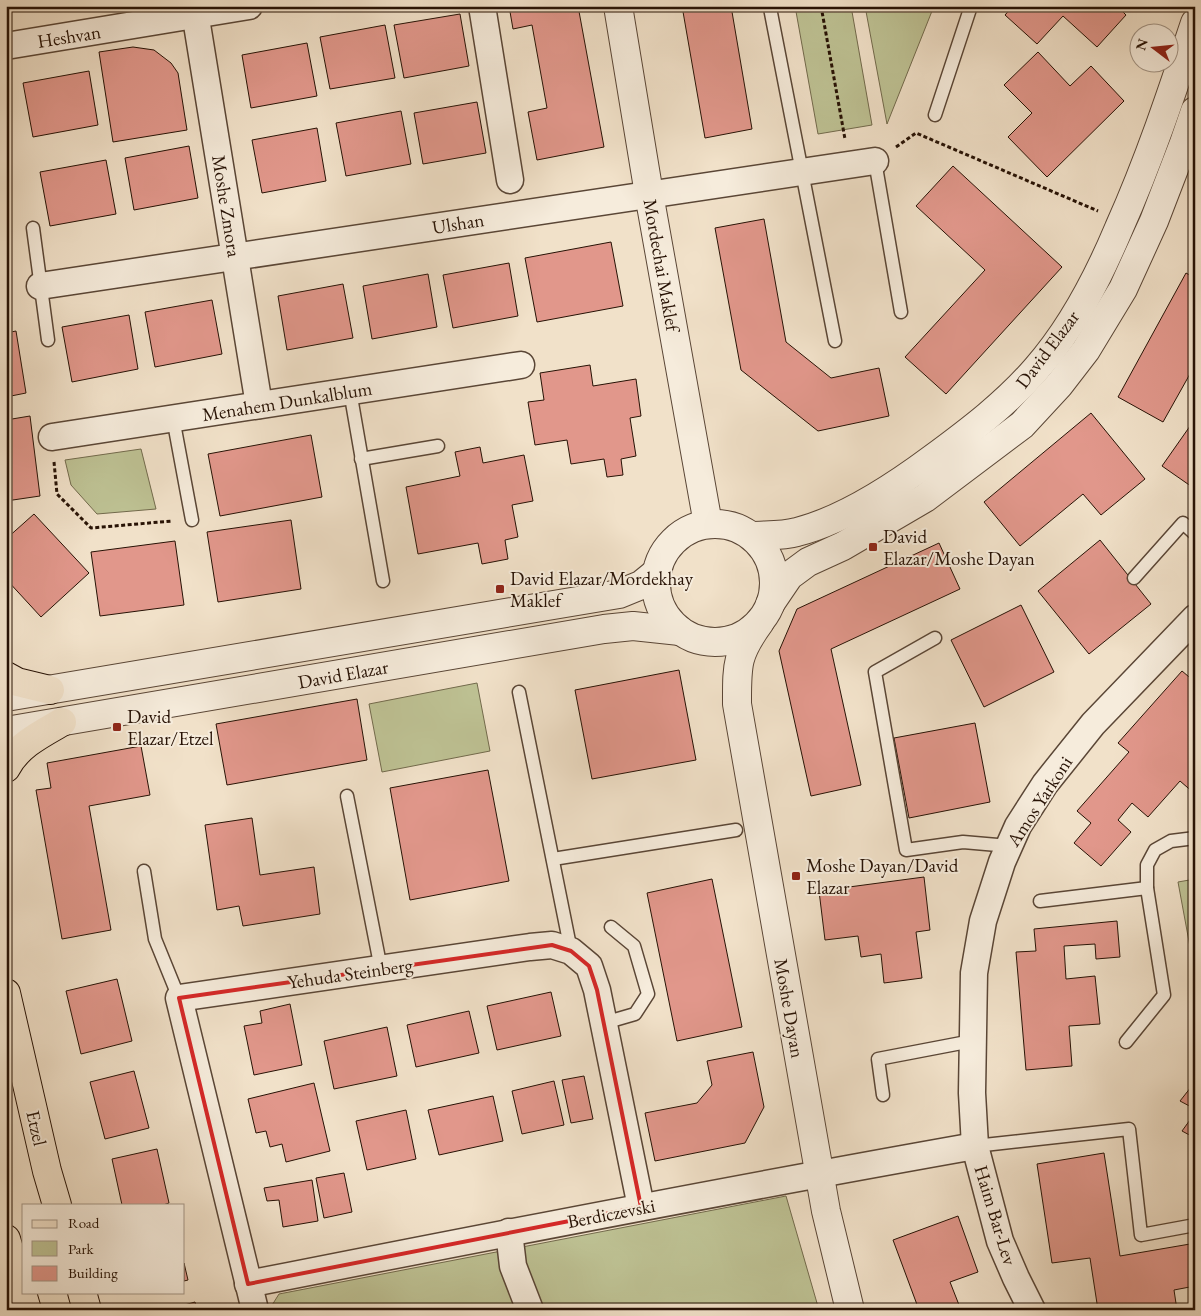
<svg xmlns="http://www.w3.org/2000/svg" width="1201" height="1316" font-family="'EB Garamond',serif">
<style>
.green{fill:#bec294;stroke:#726a4c}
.building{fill:#e1978b;stroke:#271205}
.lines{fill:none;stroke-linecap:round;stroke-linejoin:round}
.service-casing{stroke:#5a4636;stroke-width:15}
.minor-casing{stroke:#5a4636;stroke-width:29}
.tertiary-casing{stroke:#5a4636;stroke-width:30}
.primary-casing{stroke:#271205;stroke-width:30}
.path{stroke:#271205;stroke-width:3;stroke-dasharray:4 2.5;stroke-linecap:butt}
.service{stroke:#f6ecdc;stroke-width:12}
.minor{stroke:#f6ecdc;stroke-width:26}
.tertiary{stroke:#f6ecdc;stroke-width:28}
.primary{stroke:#f1e1c9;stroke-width:28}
.marked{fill:none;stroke:#d62828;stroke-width:4;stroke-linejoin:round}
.poi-dot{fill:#8f2418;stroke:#f6ecdc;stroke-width:2}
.labels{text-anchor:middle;stroke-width:4;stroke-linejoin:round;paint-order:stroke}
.street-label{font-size:19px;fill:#271205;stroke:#f6ecdc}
.poi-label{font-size:19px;fill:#271205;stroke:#f6ecdc;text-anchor:start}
</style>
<rect width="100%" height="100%" fill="#f1e1c9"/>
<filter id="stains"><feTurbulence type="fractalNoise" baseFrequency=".004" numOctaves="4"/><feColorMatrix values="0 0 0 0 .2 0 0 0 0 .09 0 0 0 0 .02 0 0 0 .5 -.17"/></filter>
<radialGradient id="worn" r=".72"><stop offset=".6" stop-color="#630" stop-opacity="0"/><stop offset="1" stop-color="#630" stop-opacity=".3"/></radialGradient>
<g class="green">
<path d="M 795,6 L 851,6 L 872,125 L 818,134 Z"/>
<path d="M 865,6 L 934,6 L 887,124 Z"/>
<path d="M 141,449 L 156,509 L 97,514 L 71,485 L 65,460 Z"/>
<path d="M 477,683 L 490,751 L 382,772 L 369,704 Z"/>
<path d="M 1195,879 L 1195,974 L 1178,882 Z"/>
<path d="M 786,1196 L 819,1310 L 269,1310 L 279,1294 Z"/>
</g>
<g class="building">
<path d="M 509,6 L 578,6 L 604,147 L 537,160 L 528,112 L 547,108 L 532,25 L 513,29 Z"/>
<path d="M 682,6 L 731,6 L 752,129 L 705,138 Z"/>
<path d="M 1013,6 L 1117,6 L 1126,15 L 1097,47 L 1063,16 L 1037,44 L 1005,15 Z"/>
<path d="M 460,14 L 469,66 L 404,78 L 394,25 Z"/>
<path d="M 385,25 L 395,78 L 330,89 L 320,37 Z"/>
<path d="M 307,43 L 317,96 L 251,108 L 242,55 Z"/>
<path d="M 133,47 L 154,50 L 171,63 L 178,73 L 187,130 L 113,142 L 99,52 Z"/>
<path d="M 1038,52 L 1070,86 L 1091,66 L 1124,101 L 1047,177 L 1008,137 L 1032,113 L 1004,85 Z"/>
<path d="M 89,71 L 98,125 L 33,137 L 23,83 Z"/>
<path d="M 477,102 L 486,153 L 423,164 L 414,113 Z"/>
<path d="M 401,111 L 411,164 L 346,176 L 336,123 Z"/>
<path d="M 317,128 L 326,181 L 262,193 L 252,140 Z"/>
<path d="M 189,146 L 198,198 L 134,210 L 125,158 Z"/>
<path d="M 106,160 L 116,214 L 50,226 L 40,172 Z"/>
<path d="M 953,166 L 1062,267 L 946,394 L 905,357 L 985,270 L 916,206 Z"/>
<path d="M 764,219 L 786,342 L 831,378 L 879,368 L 889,416 L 818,431 L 741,370 L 715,228 Z"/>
<path d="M 611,242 L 623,306 L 537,322 L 525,258 Z"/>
<path d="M 509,263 L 518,316 L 453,328 L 443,275 Z"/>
<path d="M 1186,273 L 1195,278 L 1195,365 L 1163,422 L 1118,397 Z"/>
<path d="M 428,274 L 437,327 L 372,339 L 363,286 Z"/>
<path d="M 6,280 L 11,312 L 6,313 Z"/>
<path d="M 343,284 L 353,338 L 287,350 L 278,296 Z"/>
<path d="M 212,300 L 222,354 L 155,367 L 145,312 Z"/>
<path d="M 129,315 L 138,369 L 72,382 L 62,327 Z"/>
<path d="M 16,331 L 26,393 L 6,397 L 6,333 Z"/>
<path d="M 590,365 L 593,386 L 636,379 L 641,416 L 630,418 L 636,456 L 621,459 L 623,475 L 607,477 L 604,459 L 571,464 L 567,440 L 535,445 L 528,402 L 544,400 L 540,373 Z"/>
<path d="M 1091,413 L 1145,479 L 1101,515 L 1083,494 L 1020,546 L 984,502 Z"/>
<path d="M 30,416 L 40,496 L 6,501 L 6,420 Z"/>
<path d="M 1195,419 L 1195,489 L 1162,466 Z"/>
<path d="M 311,435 L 322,497 L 220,516 L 208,454 Z"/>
<path d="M 480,447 L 483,463 L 524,455 L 533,501 L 512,505 L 518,537 L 505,540 L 508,559 L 482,564 L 478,543 L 418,554 L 406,487 L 460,476 L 455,452 Z"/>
<path d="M 34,514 L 89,573 L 41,617 L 6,579 L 6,539 Z"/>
<path d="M 291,520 L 301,589 L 218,602 L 207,532 Z"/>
<path d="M 1100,540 L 1151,604 L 1089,654 L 1038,591 Z"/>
<path d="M 175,541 L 184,605 L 100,616 L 91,552 Z"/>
<path d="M 939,543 L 960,589 L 831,649 L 861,785 L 811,796 L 779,651 L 797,609 Z"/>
<path d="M 1021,605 L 1054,672 L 984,707 L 951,640 Z"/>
<path d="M 679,670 L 696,760 L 592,779 L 575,690 Z"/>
<path d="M 1182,671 L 1195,682 L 1195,794 L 1180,781 L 1148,817 L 1132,803 L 1118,820 L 1131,832 L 1101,866 L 1074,843 L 1091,823 L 1077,811 L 1129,752 L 1118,743 Z"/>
<path d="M 357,699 L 367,760 L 227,785 L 216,724 Z"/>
<path d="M 975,723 L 990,802 L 909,818 L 894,738 Z"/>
<path d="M 141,746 L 150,795 L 89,806 L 111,930 L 62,939 L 36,790 L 51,788 L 47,763 Z"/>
<path d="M 488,770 L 509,881 L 410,900 L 390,788 Z"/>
<path d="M 252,818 L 260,875 L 314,867 L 320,914 L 243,926 L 239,906 L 217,910 L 205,825 Z"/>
<path d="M 924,877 L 930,930 L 916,932 L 922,978 L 884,983 L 881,954 L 861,957 L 858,936 L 825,940 L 819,891 Z"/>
<path d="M 712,879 L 742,1027 L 677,1041 L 647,893 Z"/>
<path d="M 1117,921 L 1120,957 L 1096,959 L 1095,944 L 1064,946 L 1066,979 L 1095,976 L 1100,1024 L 1069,1026 L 1072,1066 L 1026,1070 L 1016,952 L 1036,951 L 1034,929 Z"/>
<path d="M 117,979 L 132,1041 L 81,1054 L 66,991 Z"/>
<path d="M 551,992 L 561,1036 L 497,1050 L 487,1006 Z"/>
<path d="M 290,1004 L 302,1065 L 254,1075 L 244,1026 L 262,1023 L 260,1011 Z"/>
<path d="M 469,1011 L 479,1053 L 416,1067 L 407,1025 Z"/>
<path d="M 387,1027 L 397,1076 L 334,1089 L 324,1041 Z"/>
<path d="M 753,1052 L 764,1107 L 745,1143 L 655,1161 L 645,1113 L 697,1103 L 712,1085 L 707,1061 Z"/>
<path d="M 134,1071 L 149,1128 L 105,1139 L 90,1082 Z"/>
<path d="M 584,1076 L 593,1119 L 571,1123 L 562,1080 Z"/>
<path d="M 554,1081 L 564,1125 L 522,1134 L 512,1091 Z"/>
<path d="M 1195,1082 L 1195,1109 L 1180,1101 Z"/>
<path d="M 314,1083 L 330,1151 L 286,1162 L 282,1144 L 270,1147 L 266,1131 L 256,1133 L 248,1099 Z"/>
<path d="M 493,1096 L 503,1141 L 439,1155 L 428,1110 Z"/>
<path d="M 406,1110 L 416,1159 L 367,1170 L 356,1121 Z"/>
<path d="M 1195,1113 L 1195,1138 L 1182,1131 Z"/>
<path d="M 157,1149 L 169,1203 L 163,1205 L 122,1205 L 112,1159 Z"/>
<path d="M 1104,1153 L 1120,1256 L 1190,1244 L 1195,1286 L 1174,1290 L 1177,1310 L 1098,1310 L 1090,1258 L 1052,1263 L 1037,1164 Z"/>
<path d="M 344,1173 L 352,1212 L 324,1218 L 316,1178 Z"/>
<path d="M 312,1180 L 318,1221 L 283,1227 L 279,1200 L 267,1201 L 264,1188 Z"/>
<path d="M 958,1216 L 978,1272 L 950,1282 L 961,1310 L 919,1310 L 893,1240 Z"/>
<path d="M 184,1263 L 188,1280 L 184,1281 Z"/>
<path d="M 195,1302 L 197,1310 L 167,1310 Z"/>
</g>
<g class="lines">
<g class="service-casing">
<g id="service">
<path d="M 770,8 L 835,341"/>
<path d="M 935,115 L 971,6"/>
<path d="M 875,161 L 901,312"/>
<path d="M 33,228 L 48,340"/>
<path d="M 350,391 L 383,581"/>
<path d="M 173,418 L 192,520"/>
<path d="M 361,459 L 438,446"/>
<path d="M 1134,578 L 1183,523 L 1195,534"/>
<path d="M 935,638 L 875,672 L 906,850 L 963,842 L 1009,846"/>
<path d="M 519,692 L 571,951"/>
<path d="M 347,796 L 381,969"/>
<path d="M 553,859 L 736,830"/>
<path d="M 144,871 L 155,939 L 179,998"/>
<path d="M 1040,901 L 1147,888"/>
<path d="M 604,1023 L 635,1014 L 648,994 L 634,946 L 611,927"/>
<path d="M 1126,1042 L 1164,995 L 1147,888 L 1147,865 L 1155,850 L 1171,841 L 1195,838"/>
<path d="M 883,1095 L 878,1059 L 972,1041"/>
<path d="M 975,1146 L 1129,1129 L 1141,1235 L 1195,1225"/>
</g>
</g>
<g class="minor-casing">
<g id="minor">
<path d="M 194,6 L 259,405"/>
<path d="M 482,6 L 510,180"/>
<path d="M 6,46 L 249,6"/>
<path d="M 40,286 L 875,161"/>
<path d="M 52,437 L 521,365"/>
<path d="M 509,1232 L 513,1266 L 530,1310"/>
<path d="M 248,1284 C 490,1236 732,1189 975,1146"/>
<path d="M 255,1310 L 179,998 L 530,947 L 552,945 L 571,951 L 589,966 L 597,990 L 641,1207"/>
<path d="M 1032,1310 L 1016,1278 L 1000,1241 L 975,1146 L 972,1093 L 974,973 L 983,921 L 1002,862 L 1018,826 L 1045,784 L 1093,724 L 1195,618"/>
</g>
</g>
<g class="tertiary-casing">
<g id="tertiary">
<path d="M 618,6 L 649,194 L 708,524"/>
<circle cx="715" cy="583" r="59"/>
<path d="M 752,536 C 766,535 783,536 797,532 C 844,520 893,488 932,459 C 970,431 1007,403 1037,368 C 1073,327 1098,278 1119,228 C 1149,161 1172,92 1195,23"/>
<path d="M 770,604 L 789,576 L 808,562 L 843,546 L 925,498 L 1022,425 L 1059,385 L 1086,350 L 1123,289 L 1154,221 L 1184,143 L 1195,111"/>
<path d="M 760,622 C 736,655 737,665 737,704 L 826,1211 L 850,1310"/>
<path d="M 6,697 L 619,594 L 641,585 L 657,572"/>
<path d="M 6,731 L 604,629 L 633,626 L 680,631"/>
</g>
</g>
<g class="primary-casing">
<g id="primary">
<path d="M 6,676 L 17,682 L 50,690"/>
<path d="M 6,768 C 17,746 41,734 62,722"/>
<path d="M 6,993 L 47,1171 L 57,1205"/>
<path d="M 6,1239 L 27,1310"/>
<path d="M 82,1292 L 87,1310"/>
</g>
</g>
<g class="path">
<path d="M 821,6 L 845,139"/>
<path d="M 896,147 L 916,133 L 1098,211"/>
<path d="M 54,462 L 57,494 L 91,528 L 172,521"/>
</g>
<use href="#service" class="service"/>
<use href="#minor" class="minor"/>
<use href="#tertiary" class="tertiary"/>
<use href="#primary" class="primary"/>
</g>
<path class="marked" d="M 552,945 L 571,951 L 589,966 L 597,990 L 641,1207 L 248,1284 L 179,998 Z"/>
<g class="poi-dot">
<rect x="868" y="542" width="10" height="10" rx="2.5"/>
<rect x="495" y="584" width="10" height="10" rx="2.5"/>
<rect x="112" y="722" width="10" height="10" rx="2.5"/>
<rect x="791" y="871" width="10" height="10" rx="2.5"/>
</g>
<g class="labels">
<g class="street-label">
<text transform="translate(69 36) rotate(-9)" y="7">Heshvan</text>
<text transform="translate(227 206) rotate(81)" y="7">Moshe Zmora</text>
<text transform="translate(458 223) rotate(-9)" y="7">Ulshan</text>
<text transform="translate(662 265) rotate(80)" y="7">Mordechai Maklef</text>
<text transform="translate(1047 349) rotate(-53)" y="7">David Elazar</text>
<text transform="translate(287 401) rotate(-9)" y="7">Menahem Dunkalblum</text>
<text transform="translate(343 674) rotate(-10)" y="7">David Elazar</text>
<text transform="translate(1039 801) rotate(-57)" y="7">Amos Yarkoni</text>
<text transform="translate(350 973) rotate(-8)" y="7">Yehuda Steinberg</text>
<text transform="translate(790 1008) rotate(80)" y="7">Moshe Dayan</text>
<text transform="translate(37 1128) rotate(77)" y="7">Etzel</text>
<text transform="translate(611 1213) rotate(-11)" y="7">Berdiczevski</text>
<text transform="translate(996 1215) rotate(73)" y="7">Haim Bar-Lev</text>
</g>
<g class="poi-label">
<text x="883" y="543">David<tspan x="883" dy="22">Elazar/Moshe Dayan</tspan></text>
<text x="510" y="585">David Elazar/Mordekhay<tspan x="510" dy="22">Maklef</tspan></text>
<text x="127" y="723">David<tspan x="127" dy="22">Elazar/Etzel</tspan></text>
<text x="806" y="872">Moshe Dayan/David<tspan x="806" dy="22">Elazar</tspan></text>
</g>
</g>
<rect width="1201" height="1316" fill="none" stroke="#f1e1c9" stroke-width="25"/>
<rect x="8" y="8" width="1186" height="1301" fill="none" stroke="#271205" stroke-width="2.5"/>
<rect x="12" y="12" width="1176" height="1291" fill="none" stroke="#271205"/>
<rect x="22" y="1204" width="162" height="90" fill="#f6ecdc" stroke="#a39586"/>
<rect x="32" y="1220" width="25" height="8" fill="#f1e1c9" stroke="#a39586"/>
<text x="68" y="1228" font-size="15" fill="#271205">Road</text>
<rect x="32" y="1241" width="25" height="15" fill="#bec294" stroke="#a39586"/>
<text x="68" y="1254" font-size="15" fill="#271205">Park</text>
<rect x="32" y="1266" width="25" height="15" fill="#e1978b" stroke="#a39586"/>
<text x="68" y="1278" font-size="15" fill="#271205">Building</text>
<g transform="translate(1154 48) rotate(286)"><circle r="24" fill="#f6ecdc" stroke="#a39586"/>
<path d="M0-4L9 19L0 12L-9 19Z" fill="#8f2418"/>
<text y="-8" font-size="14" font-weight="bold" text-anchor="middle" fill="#271205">N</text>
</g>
<rect width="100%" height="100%" filter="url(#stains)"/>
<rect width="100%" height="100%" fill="url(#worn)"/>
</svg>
